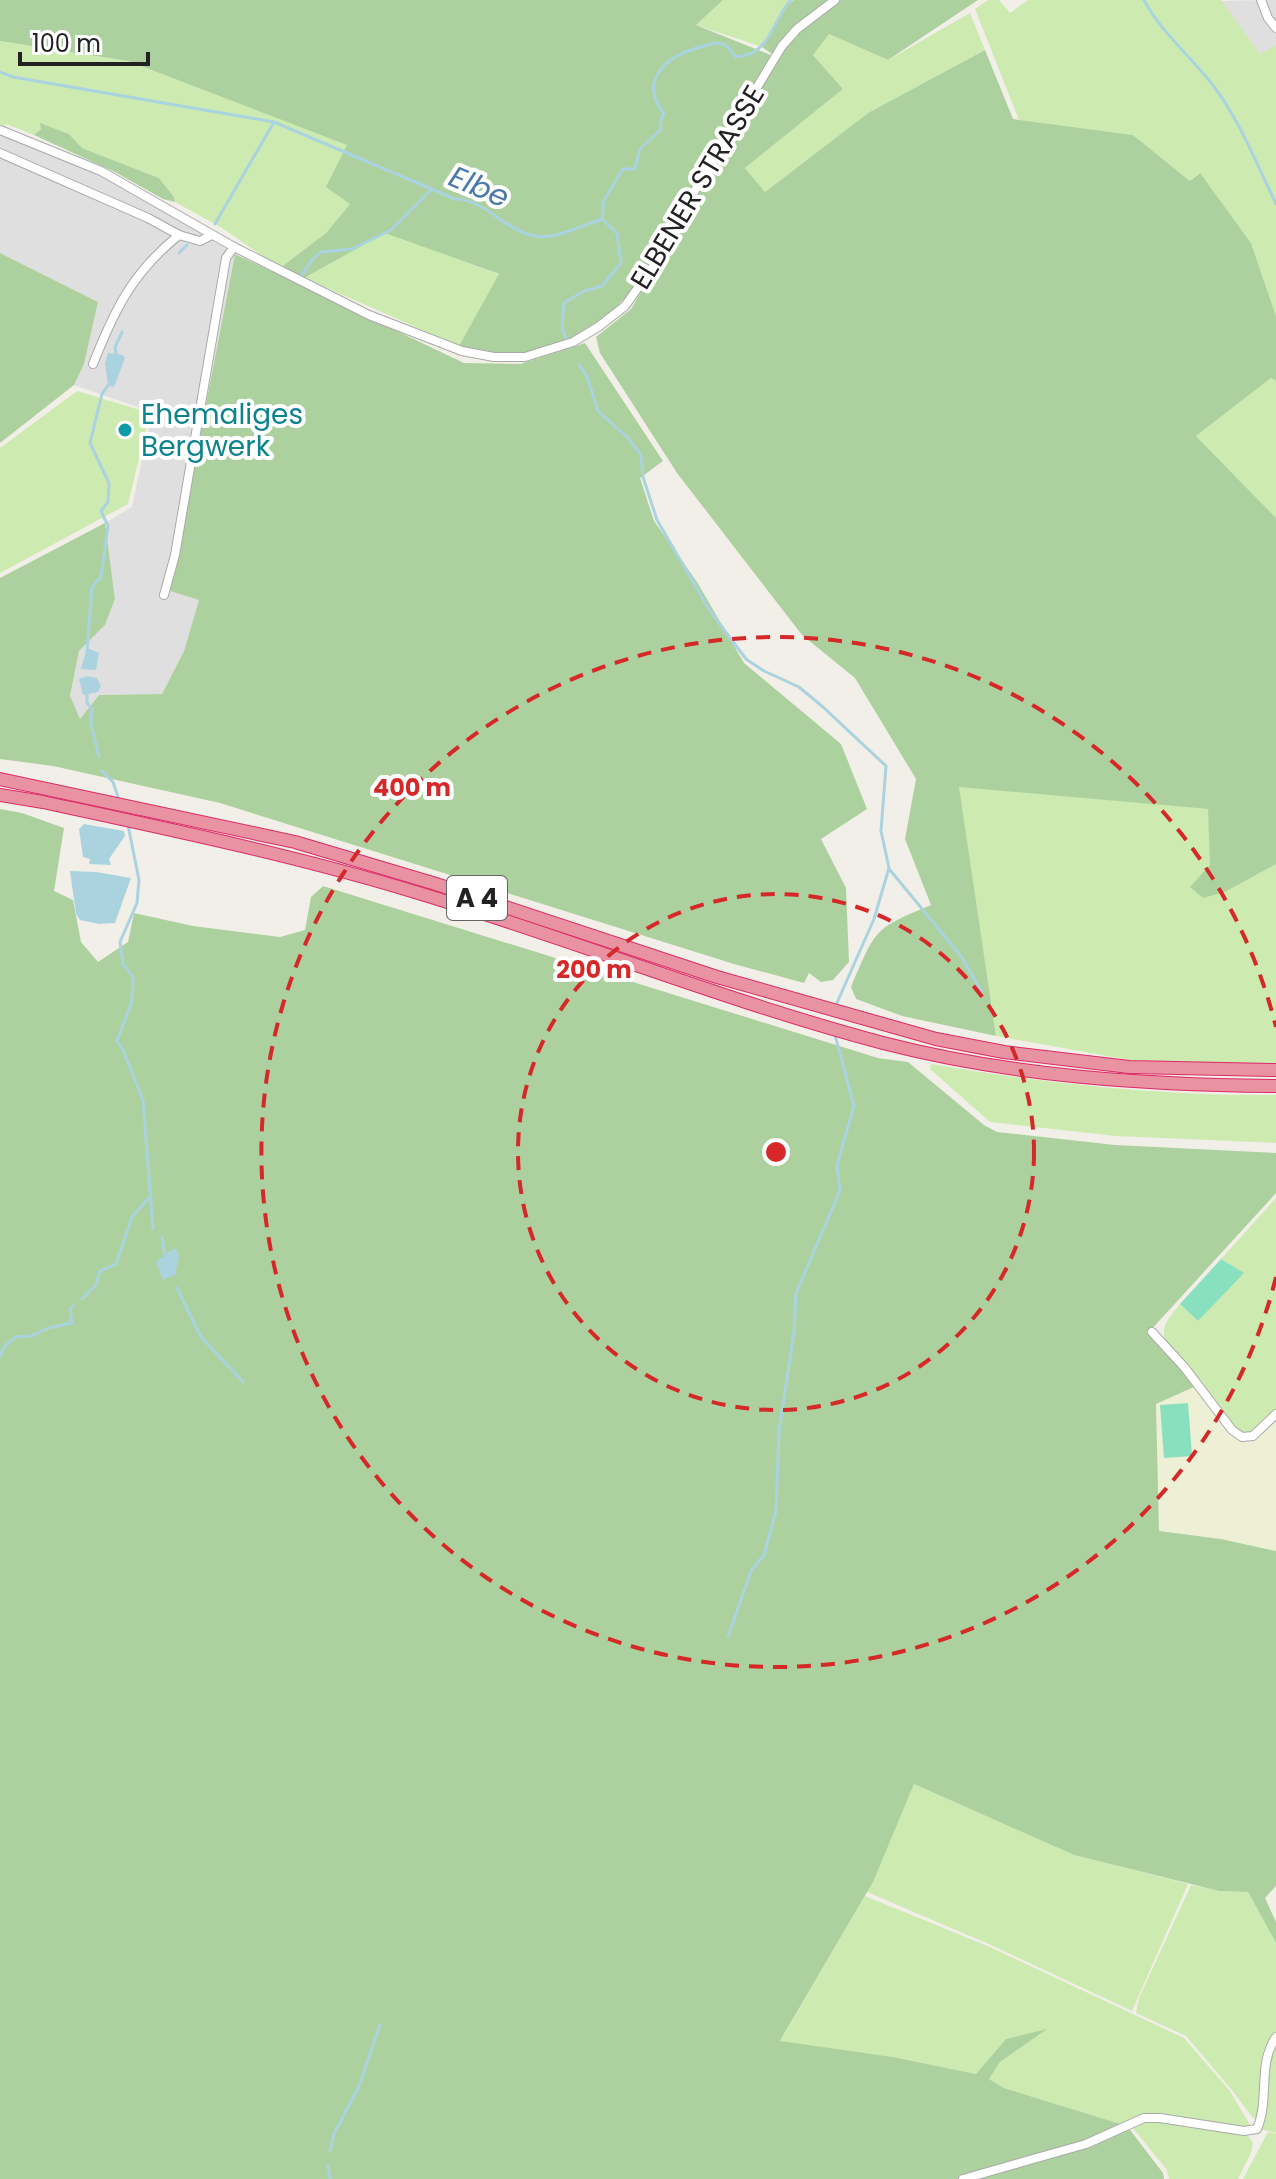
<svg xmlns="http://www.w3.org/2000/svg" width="1276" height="2179" font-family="Poppins,sans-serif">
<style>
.residential{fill:#e0dfdf}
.farmland{fill:#eef0d5}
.grass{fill:#cdebb0}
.forest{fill:#add19e}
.pitch{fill:#88e0be}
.water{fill:#aad3df}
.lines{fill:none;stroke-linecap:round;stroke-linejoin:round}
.stream{stroke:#aad3df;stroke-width:3}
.minor-casing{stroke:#a9a9a9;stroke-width:10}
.highway-casing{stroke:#dc2a67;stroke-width:14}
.minor{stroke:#fff;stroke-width:8}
.highway{stroke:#e892a2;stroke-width:12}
.ring{fill:none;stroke:#d62828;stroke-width:4;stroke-dasharray:14 10}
.culture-dot{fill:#0f9aa8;stroke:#fff;stroke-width:3}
.labels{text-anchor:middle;stroke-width:8;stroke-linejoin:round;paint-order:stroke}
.shield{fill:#fff;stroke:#646464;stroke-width:2}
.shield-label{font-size:26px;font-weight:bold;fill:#222}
.street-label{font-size:28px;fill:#222;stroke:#fff}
.culture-label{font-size:28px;fill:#0d838f;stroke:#fff;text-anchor:start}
.water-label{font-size:30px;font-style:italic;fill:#4a7aab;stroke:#fff}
.centre{fill:#d62828;stroke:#fff;stroke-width:4}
.ring-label{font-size:24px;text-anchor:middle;font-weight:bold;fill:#d62828;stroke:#fff;stroke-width:8;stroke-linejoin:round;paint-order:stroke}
</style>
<rect width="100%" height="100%" fill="#f2efe9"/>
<g class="residential">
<path d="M 1276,0 L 1276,45 L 1260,55 L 1221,1 Z"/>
<path d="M 0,135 L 59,157 L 127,189 L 235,254 L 170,590 L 199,600 L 184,651 L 162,694 L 99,695 L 80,720 L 70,697 L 79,651 L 105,625 L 115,599 L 105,523 L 132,507 L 152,412 L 74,385 L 84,364 L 98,302 L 0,253 Z"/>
</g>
<path class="farmland" d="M 1196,1386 L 1276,1417 L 1276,1551 L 1221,1539 L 1159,1531 L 1156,1404 Z"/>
<g class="grass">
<path d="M 723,0 L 794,0 L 783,9 L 762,47 L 696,25 Z"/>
<path d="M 988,0 L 999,0 L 1010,13 L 1028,0 L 1221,0 L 1260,54 L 1276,45 L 1276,316 L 1251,243 L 1199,173 L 1190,181 L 1133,135 L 1019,120 L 975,9 Z"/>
<path d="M 970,13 L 985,50 L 868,113 L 765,192 L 745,168 L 843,89 L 813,55 L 829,34 L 888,60 Z"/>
<path d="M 0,41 L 128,61 L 348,145 L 351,203 L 326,233 L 280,268 L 222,228 L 175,202 L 174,197 L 159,178 L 82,148 L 69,134 L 41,124 L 41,129 L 34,135 L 6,124 L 5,126 L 0,125 Z"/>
<path d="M 385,232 L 500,275 L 459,346 L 304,278 Z"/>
<path d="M 1271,378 L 1276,381 L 1276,518 L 1196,436 Z"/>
<path d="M 77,391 L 150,413 L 128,504 L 0,573 L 0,448 Z"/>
<path d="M 958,786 L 1209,809 L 1210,866 L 1225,892 L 1276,864 L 1276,1064 L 1129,1060 L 996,1036 Z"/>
<path d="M 931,1064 C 1045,1083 1161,1096 1276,1095 L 1276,1143 L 1116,1136 L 990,1122 L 930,1069 Z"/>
<path d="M 1276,1198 L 1276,1411 C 1262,1424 1253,1441 1233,1430 L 1167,1344 C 1158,1326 1170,1318 1180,1304 L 1198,1321 L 1243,1273 L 1221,1259 Z"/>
<path d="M 914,1784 L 1074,1855 L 1188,1884 L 1132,2011 L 991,1945 L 867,1892 Z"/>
<path d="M 1191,1885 L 1219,1891 L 1248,1892 L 1276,1943 L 1276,2034 L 1258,2119 L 1253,2118 L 1231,2089 L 1186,2036 L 1136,2013 L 1139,1998 Z"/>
<path d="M 865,1896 L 990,1947 L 1184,2038 L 1230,2091 L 1250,2125 L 1243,2130 L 1159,2116 L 1123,2125 L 1004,2088 L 989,2079 L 1000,2062 L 1044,2030 L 1006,2039 L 976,2074 L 893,2057 L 780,2042 Z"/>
<path d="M 1276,2040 L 1276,2133 L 1260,2129 L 1266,2060 Z"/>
<path d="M 1160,2121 L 1248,2136 L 1253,2143 L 1251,2153 L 1238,2179 L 1169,2179 L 1167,2170 L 1132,2127 L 1147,2122 Z"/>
<path d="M 1268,2132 L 1276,2134 L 1276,2179 L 1243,2179 Z"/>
</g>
<g class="forest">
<path d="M 0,0 L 723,0 L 696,25 L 771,55 L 711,154 L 642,279 L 610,314 L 561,344 L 525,352 L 492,353 L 459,346 L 499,274 L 385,233 L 304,278 L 280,268 L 326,233 L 350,204 L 326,187 L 347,145 L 128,61 L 0,41 Z"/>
<path d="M 794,0 L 978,0 L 888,60 L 829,34 L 813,55 L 843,89 L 745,168 L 765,192 L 868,113 L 985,50 L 1013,119 L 1133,135 L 1190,181 L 1200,173 L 1251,243 L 1276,316 L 1276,381 L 1271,378 L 1196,436 L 1276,518 L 1276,864 L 1225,892 L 1203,898 L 1190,887 L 1210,865 L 1208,809 L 959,787 L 996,1036 L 902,1016 L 856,999 L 851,987 C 876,929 873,929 931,905 L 905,839 L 916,779 L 855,678 L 802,635 L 677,473 L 600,353 L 596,337 L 631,309 L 778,58 L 762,47 L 783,9 Z"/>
<path d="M 40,123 L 69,134 L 82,148 L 159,178 L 174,197 L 175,202 L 163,199 L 115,172 L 34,135 L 41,129 Z"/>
<path d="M 0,253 L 98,302 L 84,364 L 74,385 L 0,443 Z"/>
<path d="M 235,254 L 464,363 L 520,364 L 585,343 L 663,461 L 640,478 L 654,521 L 697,582 L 744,663 L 841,744 L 867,809 L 821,839 L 846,888 L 849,962 L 833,980 L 821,982 L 809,973 L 804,983 L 734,964 L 220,803 L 53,766 L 0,759 L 0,578 L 105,523 L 115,599 L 105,625 L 79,651 L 70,696 L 80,719 L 99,695 L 162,694 L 184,651 L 199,600 L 170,591 Z"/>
<path d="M 0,809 L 22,813 L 64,828 L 54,891 L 73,900 L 81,942 L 98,962 L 128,942 L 134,913 L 193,926 L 280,937 L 305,930 L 311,897 L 323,886 L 878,1058 L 908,1062 L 984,1125 L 997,1132 L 1115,1145 L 1276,1153 L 1276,1193 L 1150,1331 L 1196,1386 L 1156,1404 L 1159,1531 L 1221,1539 L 1276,1551 L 1276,1886 L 1265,1898 L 1276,1922 L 1276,1943 L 1248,1892 L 1219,1891 L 1074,1855 L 914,1784 L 873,1882 L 780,2041 L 893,2057 L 976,2074 L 1006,2039 L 1047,2029 L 1000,2062 L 989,2079 L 1004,2088 L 1127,2126 L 1163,2173 L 1164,2179 L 0,2179 Z"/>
</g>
<g class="pitch">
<path d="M 1221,1259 L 1244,1273 L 1198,1321 L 1180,1304 Z"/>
<path d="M 1188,1403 L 1192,1456 L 1164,1458 L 1160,1405 Z"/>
</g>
<g class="water">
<path d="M 108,353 L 123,355 L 125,358 L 114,387 L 108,386 L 105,363 Z"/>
<path d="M 87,648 L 99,653 L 96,670 L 81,669 Z"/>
<path d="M 87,676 L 97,678 L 101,686 L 98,692 L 83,695 L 79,679 Z"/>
<path d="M 84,824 L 124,831 L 125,836 L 109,859 L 111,865 L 89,864 L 90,859 L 83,857 L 79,829 Z"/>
<path d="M 70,871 L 96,872 L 131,878 L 115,923 L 99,924 L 80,920 L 76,914 Z"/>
<path d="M 173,1249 L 176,1249 L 179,1256 L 175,1275 L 163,1280 L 156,1262 Z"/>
</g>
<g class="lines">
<g class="stream">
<path d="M 1144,0 C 1162,34 1192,57 1215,88 C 1241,123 1257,165 1276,204"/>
<path d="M 0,72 L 13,77 L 274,122 L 455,199 C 485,199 505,231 535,236 C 555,240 583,225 602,219 L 604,200 L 623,169 L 635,169 L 640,149 L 661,129 L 660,122 L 664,114 C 636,78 670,54 704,46 C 710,44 716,42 723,44 C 728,46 732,53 736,57 C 741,56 750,55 754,52 C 772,41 777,14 791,0"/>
<path d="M 215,224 L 274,122"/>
<path d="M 179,253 L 187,245"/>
<path d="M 302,275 L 312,260 L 321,252 L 352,249 L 391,230 L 432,189"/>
<path d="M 566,338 L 562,328 L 564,303 L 584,291 L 602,286 L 621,263 L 617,233 L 603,220"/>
<path d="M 116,354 L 115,347 L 122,332"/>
<path d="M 579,365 L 587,376 L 598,411 L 627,437 L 641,455 L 643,477 L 657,520 L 710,611 L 746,659 L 764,671 L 799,687 L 823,707 L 886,766 L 881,831 L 889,868 L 874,919 L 836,1005"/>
<path d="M 87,652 L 92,587 L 101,577 L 108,526 L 101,511 L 108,502 L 109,483 L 90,443 L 102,394 L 109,384"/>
<path d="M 87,691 L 87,703 L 92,709 L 91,724 L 99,757"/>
<path d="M 102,771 L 113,782 L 119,800"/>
<path d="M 128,825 L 139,880 L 137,903 L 120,942 L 123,964 L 133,977 L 132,1001 L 117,1041 L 123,1050 L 143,1100 L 153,1229"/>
<path d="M 890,870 L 961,956 L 981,991"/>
<path d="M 162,1237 L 165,1255"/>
<path d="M 177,1288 L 201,1337 L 243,1382"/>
<path d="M 82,1299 L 96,1285 L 100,1271 L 116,1264 L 132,1217 L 150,1197"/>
<path d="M 0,1356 L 4,1347 L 15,1337 L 32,1336 L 48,1328 L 72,1323 L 70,1309 L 73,1306"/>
<path d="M 728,1637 L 751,1571 L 764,1555 L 776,1511 L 779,1432 L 794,1332 L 796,1293 L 840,1191 L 837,1165 L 854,1106 L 835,1035"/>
<path d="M 330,2151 L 334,2134 L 359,2086 L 380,2025"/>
<path d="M 328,2165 L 330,2179"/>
</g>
<g class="minor-casing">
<g id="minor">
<path d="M 1261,0 L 1268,18 L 1276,28"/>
<path d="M 0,130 L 101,171 L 234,247 L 369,315 L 462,351 L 494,357 L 525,357 L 573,342 L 598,327 L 625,306 L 654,265 L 698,185 L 782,46 L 797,29 L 835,0"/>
<path d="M 0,153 L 148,218 L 179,235 L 200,241 L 212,235"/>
<path d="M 93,364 C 115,309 132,273 179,235"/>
<path d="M 164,595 L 175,555 L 226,258 L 234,247"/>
<path d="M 1152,1332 L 1185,1368 L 1232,1430 L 1242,1437 L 1253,1436 L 1276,1414"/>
<path d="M 963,2179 L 1086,2144 L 1144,2118 L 1160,2118 L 1244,2131 L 1257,2129 C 1270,2099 1257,2065 1276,2037"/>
</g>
</g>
<g class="highway-casing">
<g id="highway">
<path d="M 0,779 L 295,842 L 436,884 L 717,977 L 936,1039 L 1004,1052 L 1129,1067 L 1276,1070"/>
<path d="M 0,795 L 43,802 C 168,829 293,855 415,892 C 572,939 725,1001 883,1043 C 1011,1076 1144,1085 1276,1086"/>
</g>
</g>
<use href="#minor" class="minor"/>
<use href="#highway" class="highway"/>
</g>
<g class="ring">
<circle cx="776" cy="1152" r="258"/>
<path d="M1276 1277A515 515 0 1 1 1276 1027"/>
</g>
<circle class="culture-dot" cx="125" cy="430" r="8"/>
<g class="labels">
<rect class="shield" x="447" y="876" width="60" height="44" rx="6"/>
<g class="shield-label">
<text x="477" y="907">A 4</text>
</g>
<g class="street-label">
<text transform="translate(697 187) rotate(-59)" y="10">ELBENER STRASSE</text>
</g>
<g class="culture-label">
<text x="141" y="424">Ehemaliges<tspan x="141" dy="32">Bergwerk</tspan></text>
</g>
<g class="water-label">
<text transform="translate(479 187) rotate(23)" y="10">Elbe</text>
</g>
</g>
<circle cx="776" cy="1152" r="12" class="centre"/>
<g class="ring-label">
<text x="412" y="796">400 m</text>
<text x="594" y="978">200 m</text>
</g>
<path d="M20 52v12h128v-12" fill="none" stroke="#222222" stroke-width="4"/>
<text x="32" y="52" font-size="24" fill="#222222" stroke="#ffffff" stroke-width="6" paint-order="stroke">100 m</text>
</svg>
